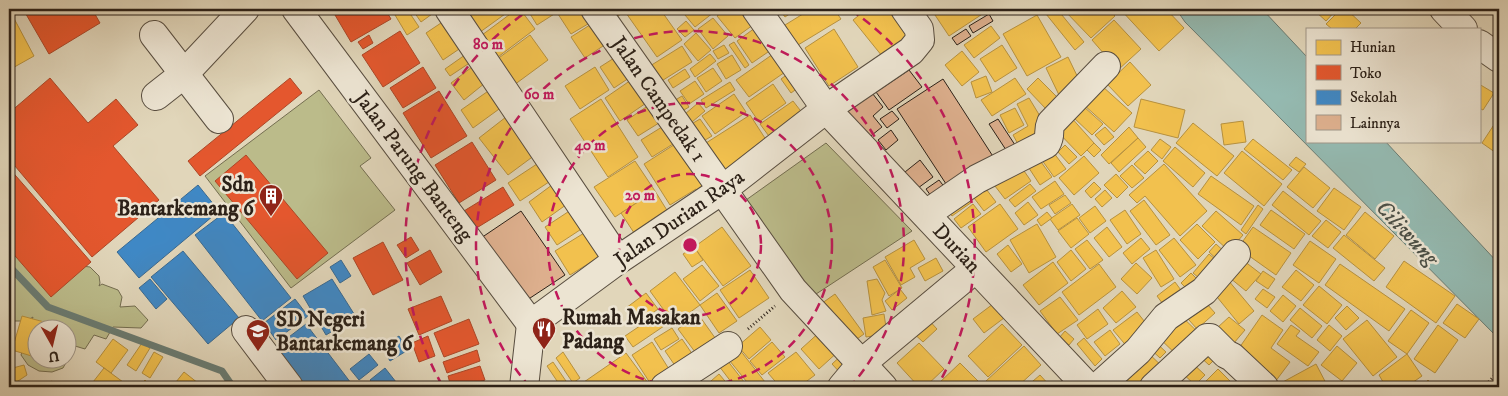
<svg xmlns="http://www.w3.org/2000/svg" width="1508" height="396" font-family="'IM FELL DW Pica',serif">
<style>
.green{fill:#bbbb8a;stroke:#746e51;fill-rule:evenodd}
.water{fill:#94b9b0;stroke:#6a7c73}
.homes{fill:#f2c14e;stroke:#b7913e}
.shops{fill:#e4572e;stroke:#ad4727}
.schools{fill:#3f88c5;stroke:#396991}
.lines{fill:none;stroke-linecap:round;stroke-linejoin:round}
.stream{stroke:#6a7c73;stroke-width:7}
.building{fill:#ddaf8d;stroke:#2c2118}
.minor-casing{stroke:#594e40;stroke-width:30}
.path{stroke:#2c2118;stroke-width:3;stroke-dasharray:1 2.5;stroke-linecap:butt}
.minor{stroke:#ece4d2;stroke-width:28}
.ring{fill:none;stroke:#c2185b;stroke-width:2.5;stroke-dasharray:9 6}
.labels{text-anchor:middle;stroke-width:5;stroke-linejoin:round;paint-order:stroke}
.street-label{font-size:21px;fill:#2c2118;stroke:#ece4d2}
.poi-label{font-size:21px;font-weight:bold;fill:#2c2118;stroke:#ece4d2;text-anchor:start}
.water-label{font-size:22px;font-style:italic;fill:#4b4f46;stroke:#ece4d2}
.centre{fill:#c2185b;stroke:#ece4d2;stroke-width:2.5}
.ring-label{font-size:15px;text-anchor:middle;font-weight:bold;fill:#c2185b;stroke:#ece4d2;stroke-width:5;stroke-linejoin:round;paint-order:stroke}
</style>
<rect width="100%" height="100%" fill="#e1d6ba"/>
<filter id="stains"><feTurbulence type="fractalNoise" baseFrequency=".004" numOctaves="4"/><feColorMatrix values="0 0 0 0 .2 0 0 0 0 .09 0 0 0 0 .02 0 0 0 .5 -.17"/></filter>
<radialGradient id="worn" r=".72"><stop offset=".6" stop-color="#630" stop-opacity="0"/><stop offset="1" stop-color="#630" stop-opacity=".3"/></radialGradient>
<g class="green">
<path d="M 319,90 L 371,158 L 360,166 L 395,210 L 291,288 L 205,176 Z"/>
<path d="M 826,143 L 912,231 L 810,298 L 739,205 Z"/>
<path d="M 9,245 L 65,264 L 90,267 L 99,276 L 100,283 L 99,286 L 102,284 L 118,290 L 122,297 L 120,307 L 135,306 L 148,320 L 141,328 L 113,327 L 106,339 L 94,335 L 85,349 L 75,346 L 63,368 L 52,372 L 39,371 L 28,365 L 21,355 L 33,317 L 26,321 L 11,321 L 9,318 ZM 38,328 L 68,328 L 68,358 L 38,358 Z"/>
</g>
<path class="water" d="M 1176,9 L 1262,9 L 1307,57 L 1307,141 L 1385,141 L 1499,264 L 1499,339 L 1185,22 Z"/>
<g class="homes">
<path d="M 9,9 L 34,56 L 9,70 Z"/>
<path d="M 404,9 L 407,9 L 419,27 L 407,35 L 395,15 Z"/>
<path d="M 412,9 L 439,9 L 421,22 Z"/>
<path d="M 465,9 L 512,9 L 476,35 Z"/>
<path d="M 517,9 L 520,9 L 535,29 L 494,60 L 478,38 Z"/>
<path d="M 527,9 L 562,9 L 537,25 Z"/>
<path d="M 565,9 L 585,9 L 593,21 L 571,34 L 558,14 Z"/>
<path d="M 612,9 L 628,9 L 618,16 Z"/>
<path d="M 633,9 L 660,9 L 682,40 L 657,57 L 626,13 Z"/>
<path d="M 680,9 L 718,9 L 695,27 Z"/>
<path d="M 726,9 L 741,9 L 753,25 L 735,38 L 717,16 Z"/>
<path d="M 779,9 L 797,9 L 785,17 Z"/>
<path d="M 811,9 L 834,9 L 841,19 L 798,45 L 785,25 Z"/>
<path d="M 867,9 L 894,9 L 912,32 L 882,56 L 853,20 Z"/>
<path d="M 931,9 L 986,9 L 987,11 L 949,36 Z"/>
<path d="M 1042,9 L 1057,9 L 1084,42 L 1075,50 Z"/>
<path d="M 1063,9 L 1108,9 L 1115,16 L 1091,38 Z"/>
<path d="M 1120,9 L 1166,9 L 1184,28 L 1159,51 Z"/>
<path d="M 1317,9 L 1337,9 L 1326,21 L 1315,11 Z"/>
<path d="M 1341,9 L 1346,9 L 1361,23 L 1355,29 L 1332,29 L 1326,24 Z"/>
<path d="M 1037,15 L 1061,57 L 1027,76 L 1003,34 Z"/>
<path d="M 450,17 L 468,43 L 443,60 L 426,33 Z"/>
<path d="M 713,18 L 728,36 L 713,49 L 698,29 Z"/>
<path d="M 1114,20 L 1141,49 L 1118,70 L 1092,40 Z"/>
<path d="M 686,21 L 694,30 L 685,37 L 677,29 Z"/>
<path d="M 593,23 L 606,44 L 585,58 L 571,37 Z"/>
<path d="M 991,26 L 1000,38 L 974,58 L 964,45 Z"/>
<path d="M 755,28 L 771,50 L 752,63 L 737,41 Z"/>
<path d="M 834,29 L 858,67 L 829,86 L 805,48 Z"/>
<path d="M 696,33 L 711,50 L 698,61 L 684,44 Z"/>
<path d="M 530,35 L 548,60 L 514,85 L 496,60 Z"/>
<path d="M 734,42 L 749,65 L 745,68 L 729,45 Z"/>
<path d="M 724,45 L 729,53 L 718,59 L 713,51 Z"/>
<path d="M 1002,45 L 1017,68 L 995,82 L 980,59 Z"/>
<path d="M 682,46 L 692,62 L 660,82 L 650,66 Z"/>
<path d="M 472,50 L 477,58 L 450,76 L 445,69 Z"/>
<path d="M 962,51 L 979,72 L 962,86 L 945,65 Z"/>
<path d="M 776,52 L 788,70 L 749,97 L 736,80 Z"/>
<path d="M 622,53 L 635,74 L 614,88 L 600,67 Z"/>
<path d="M 710,54 L 716,61 L 695,77 L 690,69 Z"/>
<path d="M 732,55 L 741,70 L 726,79 L 717,64 Z"/>
<path d="M 1068,57 L 1081,84 L 1059,95 L 1046,68 Z"/>
<path d="M 1130,62 L 1151,85 L 1128,106 L 1107,84 Z"/>
<path d="M 472,67 L 485,83 L 464,100 L 451,83 Z"/>
<path d="M 595,67 L 609,90 L 580,109 L 565,86 Z"/>
<path d="M 713,68 L 722,81 L 706,92 L 697,78 Z"/>
<path d="M 685,69 L 690,77 L 673,88 L 668,80 Z"/>
<path d="M 792,71 L 802,85 L 791,93 L 781,79 Z"/>
<path d="M 986,76 L 992,92 L 976,98 L 971,82 Z"/>
<path d="M 634,78 L 649,101 L 620,121 L 605,98 Z"/>
<path d="M 1015,78 L 1026,94 L 992,116 L 981,100 Z"/>
<path d="M 1038,78 L 1058,98 L 1046,109 L 1027,89 Z"/>
<path d="M 695,81 L 704,94 L 689,104 L 680,91 Z"/>
<path d="M 730,82 L 735,90 L 706,108 L 701,100 Z"/>
<path d="M 773,84 L 786,103 L 759,122 L 746,103 Z"/>
<path d="M 1479,84 L 1494,93 L 1483,110 L 1479,108 Z"/>
<path d="M 1102,86 L 1132,113 L 1114,132 L 1084,105 Z"/>
<path d="M 494,87 L 506,104 L 473,128 L 461,110 Z"/>
<path d="M 734,94 L 746,112 L 715,134 L 702,116 Z"/>
<path d="M 682,96 L 689,107 L 679,113 L 672,102 Z"/>
<path d="M 1029,98 L 1046,126 L 1023,153 L 1013,135 L 1028,126 L 1017,104 Z"/>
<path d="M 601,99 L 638,157 L 608,177 L 570,119 Z"/>
<path d="M 1141,99 L 1185,110 L 1178,138 L 1134,127 Z"/>
<path d="M 655,101 L 667,118 L 638,136 L 627,120 Z"/>
<path d="M 793,101 L 807,119 L 774,143 L 760,124 Z"/>
<path d="M 698,103 L 705,111 L 692,122 L 685,114 Z"/>
<path d="M 1083,106 L 1103,124 L 1092,135 L 1073,117 Z"/>
<path d="M 1015,108 L 1024,125 L 1009,133 L 1000,115 Z"/>
<path d="M 750,115 L 772,149 L 728,179 L 706,143 Z"/>
<path d="M 1069,115 L 1094,143 L 1081,156 L 1054,128 Z"/>
<path d="M 506,117 L 535,155 L 508,175 L 479,138 Z"/>
<path d="M 1499,117 L 1499,155 L 1482,143 Z"/>
<path d="M 700,119 L 712,136 L 700,143 L 688,126 Z"/>
<path d="M 1243,121 L 1246,142 L 1224,145 L 1221,124 Z"/>
<path d="M 670,122 L 681,139 L 652,157 L 641,140 Z"/>
<path d="M 1193,123 L 1234,156 L 1217,176 L 1176,143 Z"/>
<path d="M 1105,127 L 1114,137 L 1104,145 L 1095,135 Z"/>
<path d="M 1129,127 L 1138,138 L 1109,164 L 1101,155 Z"/>
<path d="M 1138,138 L 1146,147 L 1119,172 L 1111,163 Z"/>
<path d="M 683,139 L 718,192 L 704,200 L 696,189 L 670,205 L 644,164 Z"/>
<path d="M 1160,139 L 1171,147 L 1162,159 L 1151,150 Z"/>
<path d="M 1253,139 L 1292,170 L 1283,180 L 1244,149 Z"/>
<path d="M 1094,143 L 1101,150 L 1094,157 L 1087,150 Z"/>
<path d="M 1065,145 L 1077,157 L 1069,164 L 1058,152 Z"/>
<path d="M 1175,147 L 1205,173 L 1193,187 L 1163,161 Z"/>
<path d="M 1050,148 L 1066,169 L 1054,177 L 1039,156 Z"/>
<path d="M 1148,151 L 1158,161 L 1145,174 L 1134,164 Z"/>
<path d="M 1242,151 L 1282,184 L 1264,206 L 1224,173 Z"/>
<path d="M 1036,155 L 1052,177 L 1040,185 L 1025,162 Z"/>
<path d="M 1084,156 L 1099,173 L 1074,195 L 1059,178 Z"/>
<path d="M 1296,157 L 1306,164 L 1299,172 L 1289,165 Z"/>
<path d="M 635,161 L 655,191 L 615,217 L 594,187 Z"/>
<path d="M 540,162 L 552,180 L 520,201 L 508,183 Z"/>
<path d="M 1164,164 L 1207,211 L 1180,236 L 1145,196 L 1137,203 L 1129,195 Z"/>
<path d="M 1132,165 L 1144,178 L 1132,188 L 1120,176 Z"/>
<path d="M 1304,167 L 1330,188 L 1313,208 L 1287,187 Z"/>
<path d="M 1022,168 L 1031,181 L 1005,199 L 995,186 Z"/>
<path d="M 1116,174 L 1128,187 L 1117,198 L 1104,185 Z"/>
<path d="M 1211,176 L 1254,206 L 1241,225 L 1198,194 Z"/>
<path d="M 1055,181 L 1064,194 L 1041,209 L 1032,197 Z"/>
<path d="M 556,182 L 570,202 L 542,222 L 529,202 Z"/>
<path d="M 1094,182 L 1101,189 L 1091,198 L 1085,191 Z"/>
<path d="M 1030,184 L 1036,191 L 1015,207 L 1009,200 Z"/>
<path d="M 983,185 L 996,202 L 984,211 L 971,194 Z"/>
<path d="M 1334,188 L 1361,207 L 1344,230 L 1317,211 Z"/>
<path d="M 964,190 L 972,202 L 952,216 L 943,204 Z"/>
<path d="M 1105,190 L 1112,198 L 1102,207 L 1095,199 Z"/>
<path d="M 655,191 L 673,220 L 640,242 L 621,213 Z"/>
<path d="M 1283,191 L 1321,221 L 1309,235 L 1272,205 Z"/>
<path d="M 1065,195 L 1071,203 L 1055,214 L 1049,205 Z"/>
<path d="M 1144,200 L 1170,235 L 1156,245 L 1130,211 Z"/>
<path d="M 1028,202 L 1038,215 L 1024,225 L 1015,213 Z"/>
<path d="M 973,204 L 981,214 L 961,228 L 954,219 Z"/>
<path d="M 1000,204 L 1018,229 L 986,252 L 968,227 Z"/>
<path d="M 1072,204 L 1080,215 L 1058,230 L 1050,219 Z"/>
<path d="M 1258,205 L 1263,209 L 1246,234 L 1241,230 Z"/>
<path d="M 1095,206 L 1106,221 L 1090,233 L 1079,218 Z"/>
<path d="M 574,208 L 586,226 L 557,245 L 545,227 Z"/>
<path d="M 1125,210 L 1141,234 L 1127,244 L 1110,220 Z"/>
<path d="M 1271,210 L 1305,234 L 1294,249 L 1260,225 Z"/>
<path d="M 1216,211 L 1243,235 L 1229,251 L 1202,226 Z"/>
<path d="M 1047,212 L 1052,218 L 1041,226 L 1037,220 Z"/>
<path d="M 1365,212 L 1394,236 L 1375,259 L 1346,235 Z"/>
<path d="M 1077,218 L 1089,234 L 1071,248 L 1058,231 Z"/>
<path d="M 1326,220 L 1341,232 L 1328,248 L 1312,236 Z"/>
<path d="M 1037,224 L 1056,257 L 1029,273 L 1010,240 Z"/>
<path d="M 1197,224 L 1215,242 L 1198,259 L 1180,240 Z"/>
<path d="M 722,227 L 751,266 L 723,286 L 694,247 Z"/>
<path d="M 1107,227 L 1122,247 L 1109,257 L 1094,238 Z"/>
<path d="M 1253,227 L 1291,253 L 1276,275 L 1238,248 Z"/>
<path d="M 589,230 L 604,254 L 570,275 L 555,251 Z"/>
<path d="M 1344,235 L 1385,268 L 1374,281 L 1333,248 Z"/>
<path d="M 1141,238 L 1150,249 L 1132,264 L 1123,253 Z"/>
<path d="M 1174,238 L 1196,265 L 1180,277 L 1159,250 Z"/>
<path d="M 914,240 L 925,259 L 910,268 L 915,277 L 901,285 L 885,257 Z"/>
<path d="M 1087,240 L 1103,260 L 1090,269 L 1075,249 Z"/>
<path d="M 1310,241 L 1336,259 L 1319,283 L 1293,265 Z"/>
<path d="M 1216,244 L 1227,254 L 1220,262 L 1209,252 Z"/>
<path d="M 1008,245 L 1022,264 L 1011,272 L 997,254 Z"/>
<path d="M 694,247 L 703,260 L 692,267 L 683,254 Z"/>
<path d="M 1071,250 L 1086,269 L 1071,281 L 1057,262 Z"/>
<path d="M 1156,250 L 1174,279 L 1161,287 L 1143,258 Z"/>
<path d="M 1209,254 L 1222,265 L 1206,284 L 1193,273 Z"/>
<path d="M 936,258 L 943,271 L 925,281 L 918,268 Z"/>
<path d="M 885,260 L 902,288 L 889,296 L 873,267 Z"/>
<path d="M 1244,261 L 1261,274 L 1246,291 L 1230,278 Z"/>
<path d="M 1404,261 L 1455,296 L 1436,323 L 1386,287 Z"/>
<path d="M 1053,262 L 1068,283 L 1039,305 L 1023,285 Z"/>
<path d="M 1136,263 L 1152,278 L 1137,294 L 1121,279 Z"/>
<path d="M 1099,264 L 1116,287 L 1079,315 L 1062,292 Z"/>
<path d="M 1340,264 L 1405,309 L 1389,331 L 1325,285 Z"/>
<path d="M 702,265 L 719,286 L 700,301 L 683,279 Z"/>
<path d="M 750,270 L 769,298 L 739,318 L 720,290 Z"/>
<path d="M 1296,270 L 1314,285 L 1301,301 L 1282,287 Z"/>
<path d="M 1263,271 L 1275,279 L 1268,289 L 1256,281 Z"/>
<path d="M 675,272 L 700,305 L 674,324 L 650,291 Z"/>
<path d="M 1191,273 L 1203,285 L 1193,295 L 1181,283 Z"/>
<path d="M 877,279 L 885,293 L 882,300 L 886,311 L 872,315 L 867,281 Z"/>
<path d="M 1228,280 L 1254,311 L 1239,324 L 1213,292 Z"/>
<path d="M 1175,282 L 1186,297 L 1168,311 L 1157,296 Z"/>
<path d="M 1319,286 L 1342,305 L 1327,324 L 1303,305 Z"/>
<path d="M 900,289 L 907,298 L 892,310 L 885,301 Z"/>
<path d="M 1263,289 L 1275,297 L 1267,308 L 1255,299 Z"/>
<path d="M 1122,291 L 1136,307 L 1116,323 L 1103,308 Z"/>
<path d="M 646,293 L 658,309 L 638,324 L 626,308 Z"/>
<path d="M 717,293 L 737,321 L 719,333 L 700,305 Z"/>
<path d="M 835,294 L 864,334 L 847,346 L 818,306 Z"/>
<path d="M 1199,295 L 1215,313 L 1197,329 L 1181,311 Z"/>
<path d="M 1283,295 L 1296,306 L 1283,322 L 1270,311 Z"/>
<path d="M 1060,297 L 1078,320 L 1057,334 L 1040,311 Z"/>
<path d="M 993,304 L 1004,318 L 984,333 L 973,319 Z"/>
<path d="M 1457,304 L 1479,319 L 1465,338 L 1443,323 Z"/>
<path d="M 1347,306 L 1359,318 L 1346,330 L 1335,318 Z"/>
<path d="M 1300,308 L 1322,326 L 1312,338 L 1290,320 Z"/>
<path d="M 1098,309 L 1108,324 L 1087,339 L 1077,325 Z"/>
<path d="M 1411,310 L 1429,323 L 1407,354 L 1388,341 Z"/>
<path d="M 1137,312 L 1152,331 L 1129,349 L 1113,330 Z"/>
<path d="M 659,313 L 667,324 L 633,347 L 625,336 Z"/>
<path d="M 1178,313 L 1203,337 L 1181,359 L 1156,335 Z"/>
<path d="M 698,314 L 718,342 L 698,356 L 678,329 Z"/>
<path d="M 884,314 L 887,334 L 866,337 L 863,318 Z"/>
<path d="M 1262,315 L 1283,330 L 1271,348 L 1290,362 L 1275,382 L 1235,354 Z"/>
<path d="M 22,316 L 48,323 L 46,328 L 38,328 L 38,358 L 12,350 Z"/>
<path d="M 925,316 L 937,329 L 923,342 L 910,330 Z"/>
<path d="M 1229,317 L 1245,330 L 1234,343 L 1217,328 Z"/>
<path d="M 1367,320 L 1397,357 L 1373,376 L 1343,339 Z"/>
<path d="M 1002,324 L 1022,345 L 988,377 L 968,356 Z"/>
<path d="M 1291,325 L 1300,331 L 1296,336 L 1319,352 L 1308,366 L 1277,344 Z"/>
<path d="M 1329,325 L 1342,336 L 1330,351 L 1317,340 Z"/>
<path d="M 1438,325 L 1458,340 L 1435,373 L 1414,359 Z"/>
<path d="M 760,327 L 771,340 L 749,359 L 738,346 Z"/>
<path d="M 672,328 L 679,339 L 661,350 L 654,339 Z"/>
<path d="M 822,330 L 840,350 L 819,369 L 801,349 Z"/>
<path d="M 1110,330 L 1120,344 L 1105,356 L 1094,342 Z"/>
<path d="M 1065,331 L 1074,339 L 1069,345 L 1059,338 Z"/>
<path d="M 1084,338 L 1102,359 L 1095,366 L 1077,344 Z"/>
<path d="M 113,339 L 128,350 L 111,373 L 96,362 Z"/>
<path d="M 682,339 L 695,358 L 678,370 L 665,351 Z"/>
<path d="M 1152,339 L 1166,352 L 1160,358 L 1146,345 Z"/>
<path d="M 652,342 L 672,374 L 652,386 L 632,355 Z"/>
<path d="M 772,342 L 785,357 L 762,375 L 750,361 Z"/>
<path d="M 142,343 L 150,348 L 136,371 L 127,365 Z"/>
<path d="M 919,343 L 944,369 L 925,387 L 919,387 L 897,363 Z"/>
<path d="M 736,345 L 765,382 L 759,387 L 751,387 L 725,355 Z"/>
<path d="M 1024,346 L 1041,365 L 1017,387 L 991,387 L 986,381 Z"/>
<path d="M 1337,346 L 1357,363 L 1342,381 L 1321,365 Z"/>
<path d="M 1144,349 L 1168,372 L 1153,387 L 1131,387 L 1118,375 Z"/>
<path d="M 154,352 L 163,357 L 150,378 L 142,373 Z"/>
<path d="M 563,352 L 580,378 L 573,383 L 556,358 Z"/>
<path d="M 796,352 L 815,375 L 799,387 L 780,387 L 768,373 Z"/>
<path d="M 626,353 L 651,387 L 588,387 L 584,382 Z"/>
<path d="M 844,353 L 843,376 L 832,364 Z"/>
<path d="M 1197,354 L 1220,354 L 1209,365 Z"/>
<path d="M 1407,354 L 1422,376 L 1406,387 L 1386,387 L 1379,375 Z"/>
<path d="M 727,360 L 748,387 L 735,387 L 719,366 Z"/>
<path d="M 1190,361 L 1205,375 L 1195,385 L 1180,371 Z"/>
<path d="M 553,362 L 568,384 L 563,387 L 561,387 L 547,366 Z"/>
<path d="M 960,363 L 980,383 L 975,387 L 943,387 L 939,383 Z"/>
<path d="M 1316,364 L 1328,387 L 1283,387 L 1281,383 Z"/>
<path d="M 24,365 L 27,375 L 15,383 L 9,369 Z"/>
<path d="M 104,368 L 123,382 L 119,387 L 100,387 L 93,382 Z"/>
<path d="M 1218,369 L 1236,387 L 1200,387 Z"/>
<path d="M 184,372 L 203,387 L 172,387 Z"/>
<path d="M 719,374 L 730,387 L 704,387 Z"/>
<path d="M 1040,375 L 1051,387 L 1026,387 Z"/>
<path d="M 145,380 L 152,387 L 138,387 Z"/>
<path d="M 1428,380 L 1435,387 L 1421,387 Z"/>
<path d="M 52,381 L 56,387 L 42,387 Z"/>
<path d="M 935,381 L 940,387 L 928,387 Z"/>
<path d="M 579,382 L 582,387 L 571,387 Z"/>
<path d="M 28,383 L 29,387 L 12,387 Z"/>
</g>
<g class="shops">
<path d="M 23,9 L 92,9 L 100,23 L 49,54 Z"/>
<path d="M 345,9 L 385,9 L 391,19 L 351,42 L 335,15 Z"/>
<path d="M 400,31 L 420,63 L 383,87 L 362,55 Z"/>
<path d="M 369,35 L 373,43 L 363,49 L 358,42 Z"/>
<path d="M 423,67 L 436,88 L 403,108 L 390,88 Z"/>
<path d="M 50,78 L 88,123 L 116,99 L 138,125 L 113,146 L 159,200 L 92,257 L 9,159 L 9,113 Z"/>
<path d="M 290,78 L 302,93 L 200,176 L 188,161 Z"/>
<path d="M 439,91 L 467,136 L 431,158 L 403,113 Z"/>
<path d="M 472,142 L 496,180 L 459,203 L 435,165 Z"/>
<path d="M 246,155 L 328,253 L 297,279 L 215,181 Z"/>
<path d="M 9,168 L 91,262 L 51,297 L 9,249 Z"/>
<path d="M 503,187 L 514,205 L 470,232 L 459,214 Z"/>
<path d="M 411,237 L 419,250 L 406,258 L 397,245 Z"/>
<path d="M 383,242 L 403,280 L 373,295 L 353,258 Z"/>
<path d="M 430,250 L 442,272 L 420,285 L 407,263 Z"/>
<path d="M 441,296 L 452,321 L 419,335 L 408,309 Z"/>
<path d="M 469,319 L 479,344 L 444,357 L 434,333 Z"/>
<path d="M 428,336 L 435,356 L 419,362 L 412,343 Z"/>
<path d="M 477,350 L 480,361 L 447,373 L 443,362 Z"/>
<path d="M 480,366 L 485,380 L 462,387 L 451,387 L 448,376 Z"/>
</g>
<g class="schools">
<path d="M 198,185 L 219,211 L 139,278 L 117,252 Z"/>
<path d="M 224,213 L 291,298 L 262,321 L 195,235 Z"/>
<path d="M 183,251 L 239,318 L 208,344 L 151,277 Z"/>
<path d="M 341,260 L 351,276 L 340,283 L 330,267 Z"/>
<path d="M 150,279 L 167,299 L 156,309 L 139,288 Z"/>
<path d="M 332,279 L 356,317 L 326,335 L 303,296 Z"/>
<path d="M 295,299 L 308,316 L 276,340 L 264,323 Z"/>
<path d="M 306,324 L 354,387 L 302,387 L 273,349 Z"/>
<path d="M 399,336 L 408,350 L 390,361 L 382,347 Z"/>
<path d="M 369,354 L 378,365 L 359,380 L 350,369 Z"/>
<path d="M 385,368 L 400,387 L 376,387 L 370,380 Z"/>
</g>
<g class="lines">
<path class="stream" d="M 9,266 L 48,307 L 222,371 L 233,387"/>
</g>
<g class="building">
<path d="M 989,14 L 993,21 L 973,33 L 969,26 Z"/>
<path d="M 966,29 L 971,36 L 957,45 L 952,38 Z"/>
<path d="M 909,70 L 922,87 L 889,110 L 876,92 Z"/>
<path d="M 943,79 L 996,161 L 950,190 L 897,109 Z"/>
<path d="M 869,89 L 883,107 L 873,116 L 882,127 L 867,139 L 843,108 Z"/>
<path d="M 892,111 L 899,119 L 887,128 L 880,119 Z"/>
<path d="M 998,119 L 1017,148 L 1008,153 L 989,124 Z"/>
<path d="M 891,130 L 898,140 L 886,150 L 878,140 Z"/>
<path d="M 920,160 L 933,177 L 918,188 L 905,172 Z"/>
<path d="M 939,180 L 949,193 L 936,203 L 926,189 Z"/>
<path d="M 521,211 L 565,275 L 521,304 L 478,240 Z"/>
</g>
<g class="lines">
<g class="minor-casing">
<g id="minor">
<path d="M 296,9 L 531,324"/>
<path d="M 449,9 L 618,260"/>
<path d="M 595,9 L 793,290 L 883,387"/>
<path d="M 756,9 L 826,109 L 1088,387"/>
<path d="M 1444,9 L 1463,29"/>
<path d="M 154,35 L 219,119"/>
<path d="M 1479,44 L 1499,58"/>
<path d="M 156,96 L 184,74 L 245,9"/>
<path d="M 926,214 L 977,179 L 1046,144 C 1052,134 1047,132 1051,123 L 1106,66"/>
<path d="M 531,324 L 618,260 L 722,190 L 826,109 L 911,51 L 920,40 L 919,29 L 905,9"/>
<path d="M 246,330 L 289,387"/>
<path d="M 524,387 L 531,324"/>
<path d="M 665,387 L 728,346"/>
<path d="M 842,387 L 862,363 L 976,268"/>
<path d="M 1098,387 L 1138,351 L 1166,317 L 1204,291 L 1236,254"/>
<path d="M 1154,387 L 1207,338 L 1210,338 L 1226,354 L 1232,357 L 1264,387"/>
</g>
</g>
<g class="path">
<path d="M 748,329 L 775,306"/>
<path d="M 1484,387 L 1499,371"/>
</g>
<use href="#minor" class="minor"/>
</g>
<g class="ring">
<circle cx="690" cy="245" r="71"/>
<circle cx="690" cy="245" r="142"/>
<path d="M530 387A214 214 0 1 1 850 387"/>
<path d="M442 385A285 285 0 0 1 529 10M851 10A285 285 0 0 1 938 385"/>
</g>
<defs>
<g id="building-pin" transform="scale(1.25)"><path d="M0 17L-7.5 6A9.5 9.5 0 1 1 7.5 6Z" fill="#8f2418" stroke="#ece4d2"/><path d="M-4-6H4V6H1V3H-1V6H-4ZM-2.5-4.3h1.7v1.8h-1.7ZM.8-4.3h1.7v1.8H.8ZM-2.5-1h1.7V.8h-1.7ZM.8-1h1.7V.8H.8Z" fill="#fff"/></g>
<g id="restaurant-pin" transform="scale(1.25)"><path d="M0 17L-7.5 6A9.5 9.5 0 1 1 7.5 6Z" fill="#8f2418" stroke="#ece4d2"/><path d="M-5-6h1v4h1v-4h1v4h1v-4h1v5L-1.5 .5V6h-2V.5L-5-1ZM5-6V6H3V1.5H1.5Q1.5-4 5-6Z" fill="#fff"/></g>
<g id="school-pin" transform="scale(1.25)"><path d="M0 17L-7.5 6A9.5 9.5 0 1 1 7.5 6Z" fill="#8f2418" stroke="#ece4d2"/><path d="M0-5L7-2L0 1L-7-2ZM-4 1L0 2.5L4 1V4Q0 6-4 4Z" fill="#fff"/></g>
</defs>
<g fill-rule="evenodd">
<use href="#building-pin" x="271" y="196"/>
<use href="#restaurant-pin" x="544" y="329"/>
<use href="#school-pin" x="258" y="331"/>
</g>
<g class="labels">
<g class="street-label">
<text transform="translate(659 99) rotate(55)" y="7">Jalan Campedak 1</text>
<text transform="translate(414 166) rotate(53)" y="7">Jalan Parung Banteng</text>
<text transform="translate(679 218) rotate(-35)" y="7">Jalan Durian Raya</text>
<text transform="translate(957 248) rotate(47)" y="7">Durian</text>
</g>
<g class="poi-label">
<text x="254" y="191" text-anchor="end">Sdn<tspan x="254" dy="24">Bantarkemang 6</tspan></text>
<text x="562" y="324">Rumah Masakan<tspan x="562" dy="24">Padang</tspan></text>
<text x="276" y="326">SD Negeri<tspan x="276" dy="24">Bantarkemang 6</tspan></text>
</g>
<g class="water-label">
<text transform="translate(1408 232) rotate(47)" y="8">Ciliwung</text>
</g>
</g>
<circle cx="690" cy="245" r="8" class="centre"/>
<g class="ring-label">
<text x="488" y="49">80 m</text>
<text x="539" y="99">60 m</text>
<text x="590" y="150">40 m</text>
<text x="640" y="200">20 m</text>
</g>
<rect width="1508" height="396" fill="none" stroke="#e1d6ba" stroke-width="30"/>
<rect x="10" y="10" width="1488" height="376" fill="none" stroke="#2c2118" stroke-width="2.5"/>
<rect x="15" y="15" width="1478" height="366" fill="none" stroke="#2c2118"/>
<rect x="1306" y="28" width="175" height="115" fill="#ece4d2" stroke="#9f9688"/>
<rect x="1316" y="40" width="25" height="15" fill="#f2c14e" stroke="#9f9688"/>
<text x="1350" y="52" font-size="15" fill="#2c2118">Hunian</text>
<rect x="1316" y="65" width="25" height="15" fill="#e4572e" stroke="#9f9688"/>
<text x="1350" y="78" font-size="15" fill="#2c2118">Toko</text>
<rect x="1316" y="90" width="25" height="15" fill="#3f88c5" stroke="#9f9688"/>
<text x="1350" y="102" font-size="15" fill="#2c2118">Sekolah</text>
<rect x="1316" y="115" width="25" height="15" fill="#ddaf8d" stroke="#9f9688"/>
<text x="1350" y="128" font-size="15" fill="#2c2118">Lainnya</text>
<g transform="translate(52 344) rotate(172)"><circle r="24" fill="#ece4d2" stroke="#9f9688"/>
<path d="M0-4L9 19L0 12L-9 19Z" fill="#8f2418"/>
<text y="-8" font-size="14" font-weight="bold" text-anchor="middle" fill="#2c2118">U</text>
</g>
<rect width="100%" height="100%" filter="url(#stains)"/>
<rect width="100%" height="100%" fill="url(#worn)"/>
</svg>
